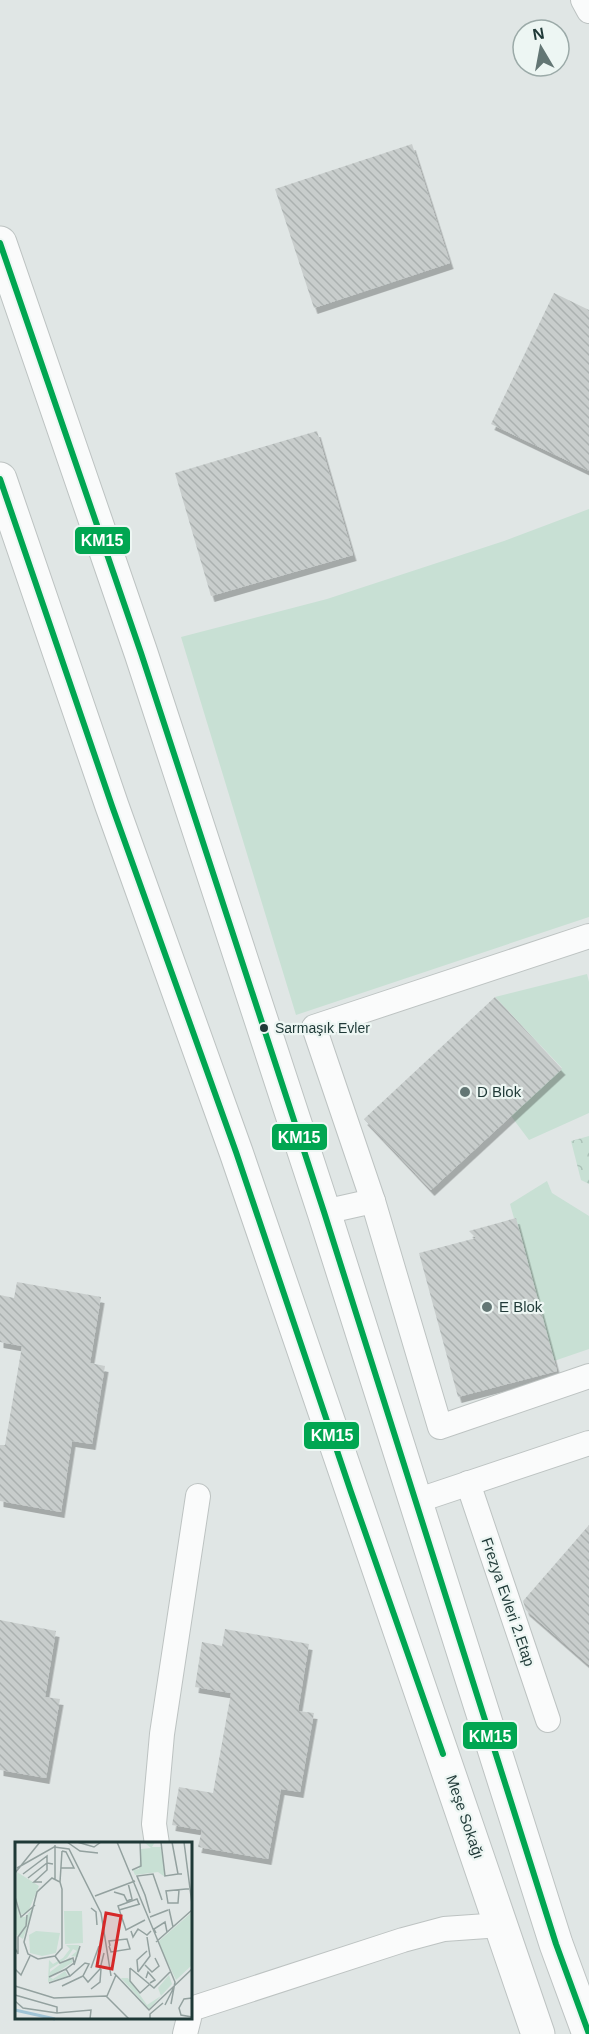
<svg xmlns="http://www.w3.org/2000/svg" width="589" height="2034" font-family="Helvetica,sans-serif">
<style>
.grass{fill:#c8e0d4}
.park{fill:url(#park-crowns)}
.building{fill:url(#building-back-hatch);filter:url(#shadow)}
.lines{fill:none;stroke-linecap:round;stroke-linejoin:round}
.service-casing{stroke:#bdc3c2;stroke-width:26}
.tertiary-casing{stroke:#bdc3c2;stroke-width:35}
.service{stroke:#fafbfb;stroke-width:24}
.tertiary{stroke:#fafbfb;stroke-width:33}
.bus-1-casing{stroke:#edf6f3;stroke-width:10}
.bus-1{stroke:#00a651;stroke-width:6}
.bus-dot{fill:#1f3937;stroke:#edf6f3;stroke-width:2}
.poi-dot{fill:#637674;stroke:#edf6f3;stroke-width:2}
.labels{text-anchor:middle;stroke-width:4.5;stroke-linejoin:round;paint-order:stroke}
.bus-label{font-size:14px;fill:#1f3937;stroke:#edf6f3;text-anchor:start}
.poi-label{font-size:15px;fill:#1f3937;stroke:#edf6f3;text-anchor:start}
.street-label{font-size:15px;fill:#1f3937;stroke:#edf6f3}
.inset-river{fill:none;stroke:#a0c4d6;stroke-width:3}
.inset-road{fill:none;stroke:#93a19f;stroke-width:1.5}
.view{fill:#d62828;fill-opacity:0.15;stroke:#d62828;stroke-width:3}
.inset-edge{fill:none;stroke:#1f3937;stroke-width:3}
.line-badge{stroke:#edf6f3;stroke-width:2}
.badge-label{font-size:16px;text-anchor:middle;font-weight:bold;fill:#fff}
</style>
<defs>
<pattern id="park-crowns" width="20" height="18" patternUnits="userSpaceOnUse" patternTransform="scale(1.5)"><rect width="20" height="18" fill="#c8e0d4"/><path d="M2 6a3 3 0 1 1 6 0M12 15a3 3 0 1 1 6 0" fill="none" stroke="#abc1b7"/></pattern>
<pattern id="building-back-hatch" width="6" height="6" patternUnits="userSpaceOnUse" patternTransform="scale(1.5)"><rect width="6" height="6" fill="#c8cdcc"/><path d="M-1 5l2 2M0 0l6 6M5-1l2 2" fill="none" stroke="#abb1b0"/></pattern>
<filter id="shadow"><feDropShadow dx="3.5" dy="6" stdDeviation="0" flood-color="#0004"/></filter>
</defs>
<rect width="100%" height="100%" fill="#e0e6e5"/>
<g class="grass">
<path d="M 589,509 L 589,917 L 296,1015 L 181,637 L 327,599 L 504,541 Z"/>
<path d="M 587,974 L 589,982 L 589,1113 L 529,1140 L 511,1116 L 562,1068 L 495,997 Z"/>
<path d="M 547,1181 L 552,1193 L 589,1216 L 589,1349 L 554,1361 L 510,1204 Z"/>
</g>
<path class="park" d="M 589,1136 L 589,1184 L 581,1180 L 571,1141 Z"/>
<g class="building">
<path d="M 412,144 L 450,263 L 314,308 L 275,189 Z"/>
<path d="M 554,293 L 589,310 L 589,471 L 491,424 Z"/>
<path d="M 317,431 L 353,555 L 211,596 L 175,473 Z"/>
<path d="M 495,997 L 562,1069 L 431,1190 L 364,1119 Z"/>
<path d="M 516,1218 L 557,1371 L 458,1397 L 419,1253 L 476,1238 L 469,1231 Z"/>
<path d="M 17,1282 L 101,1297 L 90,1363 L 105,1366 L 92,1444 L 72,1441 L 61,1512 L 0,1501 L 0,1445 L 5,1445 L 22,1346 L 0,1342 L 0,1295 L 14,1298 Z"/>
<path d="M 589,1525 L 589,1665 L 526,1610 L 523,1601 Z"/>
<path d="M 0,1620 L 56,1631 L 45,1697 L 60,1699 L 46,1778 L 0,1770 Z"/>
<path d="M 225,1629 L 309,1644 L 298,1711 L 314,1713 L 300,1792 L 281,1789 L 268,1859 L 198,1847 L 202,1830 L 172,1825 L 179,1787 L 213,1793 L 231,1693 L 195,1687 L 202,1642 L 222,1646 Z"/>
</g>
<g class="lines">
<g class="service-casing">
<g id="service">
<path d="M 583,0 L 589,11"/>
<path d="M 589,936 L 314,1027 L 373,1201 L 440,1427 L 589,1376"/>
<path d="M 324,1212 L 373,1201"/>
<path d="M 468,1483 L 548,1720"/>
<path d="M 416,1501 L 589,1443"/>
<path d="M 157,1844 L 154,1824 L 162,1734 L 198,1496"/>
<path d="M 191,2009 L 403,1940 L 444,1929 L 501,1925"/>
<path d="M 185,2034 L 189,2018"/>
</g>
</g>
<g class="tertiary-casing">
<g id="tertiary">
<path d="M 0,243 L 141,653 L 324,1212 L 556,1944 L 589,2034"/>
<path d="M 0,479 L 112,806 L 236,1152 L 538,2034"/>
</g>
</g>
<use href="#service" class="service"/>
<use href="#tertiary" class="tertiary"/>
<g class="bus-1-casing">
<g id="bus-1">
<path d="M 0,243 L 141,653 L 324,1212 L 556,1944 L 589,2034"/>
<path d="M 0,479 L 112,806 L 236,1152 L 351,1492 L 443,1754"/>
</g>
</g>
<use href="#bus-1" class="bus-1"/>
</g>
<circle class="bus-dot" cx="264" cy="1028" r="5"/>
<g class="poi-dot">
<circle cx="465" cy="1092" r="6"/>
<circle cx="487" cy="1307" r="6"/>
</g>
<g class="labels">
<g class="bus-label">
<text x="275" y="1033">Sarmaşık Evler</text>
</g>
<g class="poi-label">
<text x="477" y="1097">D Blok</text>
<text x="499" y="1312">E Blok</text>
</g>
<g class="street-label">
<text transform="translate(508 1602) rotate(71)" y="5">Frezya Evleri 2.Etap</text>
<text transform="translate(465 1817) rotate(71)" y="5">Meşe Sokağı</text>
</g>
</g>
<g transform="translate(15 1842)">
<rect width="177" height="177" fill="#e0e6e5"/>
<path d="M 129,0 L 140,0 L 137,5 L 146,5 L 150,35 L 143,30 L 120,33 L 118,28 L 124,27 L 126,7 L 136,6 ZM 2,30 L 24,44 L 13,70 L 5,73 L 3,57 L 4,74 L 10,75 L 18,66 L 8,97 L 0,92 ZM 49,69 L 67,69 L 68,101 L 50,102 ZM 176,71 L 177,123 L 161,138 L 143,100 ZM 51,103 L 64,103 L 63,115 L 56,114 L 62,109 L 58,107 L 52,116 L 35,127 L 35,130 L 55,115 L 58,120 L 35,135 L 38,137 L 50,129 L 53,134 L 33,140 L 34,118 L 38,122 L 48,116 L 55,107 ZM 154,133 L 157,142 L 134,167 L 106,136 L 113,136 L 132,163 L 146,154 L 143,146 Z" fill="#c8e0d4"/>
<path d="M 21,89 L 45,91 L 41,111 L 27,114 L 15,111 L 14,93 Z" fill="#c8e0d4"/>
<path class="inset-river" d="M 0,168 L 40,177"/>
<path class="inset-road" d="M 52,0 L 65,9 L 83,11M 62,0 L 79,5 L 86,0M 102,0 L 160,140 L 156,162M 146,0 L 150,34 L 163,32M 157,0 L 163,32 L 167,32M 169,0 L 177,62M 40,3 L 40,37M 2,26 L 39,5 L 54,7 L 86,71 L 96,134M 46,26 L 59,26 L 51,10 L 47,9M 117,28 L 126,24 L 125,0M 0,31 L 25,0M 8,32 L 32,14 L 32,28 L 19,40 L 27,40M 13,36 L 32,21 L 38,22M 37,36 L 45,40 L 47,47 L 47,106 L 40,114 L 23,117 L 13,112 L 9,100 L 22,50 ZM 45,40 L 47,9M 164,48 L 163,61 L 153,61 L 151,49 L 171,47 L 174,47M 99,50 L 109,53 L 112,59 L 117,57 L 113,41M 130,53 L 122,34 L 138,32 L 147,58M 130,53 L 135,71M 80,54 L 120,39M 0,55 L 6,75 L 20,63M 124,62 L 122,57 L 103,64 L 111,88 L 130,78M 76,66 L 81,70 L 82,83M 154,67 L 158,85M 104,68 L 125,62M 135,75 L 153,68M 116,89 L 118,95 L 123,87 L 132,93 L 136,89M 141,91 L 139,87 L 150,80 L 152,90M 141,100 L 177,68M 94,104 L 96,110 L 115,107 L 112,97 L 94,99 L 95,104M 0,106 L 3,112 L 3,95 L 11,84 L 12,73M 40,114 L 45,121 L 58,116 L 59,121 L 51,127 L 55,134 L 70,121 L 74,122 L 68,134 L 73,140 L 85,127 L 89,111M 59,123 L 65,104M 130,123 L 137,130 L 144,124 L 140,116M 76,126 L 84,104M 115,126 L 139,146 L 155,130M 115,126 L 115,139 L 125,151 L 135,142M 0,127 L 6,133 L 15,114M 123,130 L 135,114 L 132,95M 123,130 L 122,118 L 132,109M 99,131 L 134,168 L 177,127M 34,135 L 51,127M 131,136 L 133,130 L 140,138 L 135,141M 34,141 L 55,134M 0,144 L 39,156 L 91,154 L 114,177M 47,144 L 68,134M 76,147 L 85,140 L 86,127M 0,153 L 42,165 L 42,171M 92,154 L 101,133M 177,156 L 169,157 L 164,166 L 166,173 L 177,175M 0,159 L 8,166 L 42,171 L 76,168 L 75,177M 150,163 L 159,145M 135,177 L 135,172 L 148,161"/>
<path class="view" d="M 91,71 L 106,74 L 97,127 L 82,124 Z"/>
<rect width="177" height="177" class="inset-edge"/>
</g>
<g class="line-badge">
<rect x="74" y="526" width="57" height="29" rx="6" fill="#00a651"/>
<rect x="271" y="1123" width="57" height="28" rx="6" fill="#00a651"/>
<rect x="303" y="1421" width="57" height="29" rx="6" fill="#00a651"/>
<rect x="462" y="1721" width="56" height="29" rx="6" fill="#00a651"/>
</g>
<g class="badge-label">
<text x="102" y="546">KM15</text>
<text x="299" y="1143">KM15</text>
<text x="332" y="1441">KM15</text>
<text x="490" y="1742">KM15</text>
</g>
<g transform="translate(541 48) rotate(350)"><circle r="28" fill="#edf6f3" stroke="#9baaa8" stroke-width="1.5"/>
<path d="M0-4.5L10 22L0 15L-10 22Z" fill="#637674"/>
<text y="-9" font-size="16" font-weight="bold" text-anchor="middle" fill="#1f3937">N</text>
</g>
</svg>
